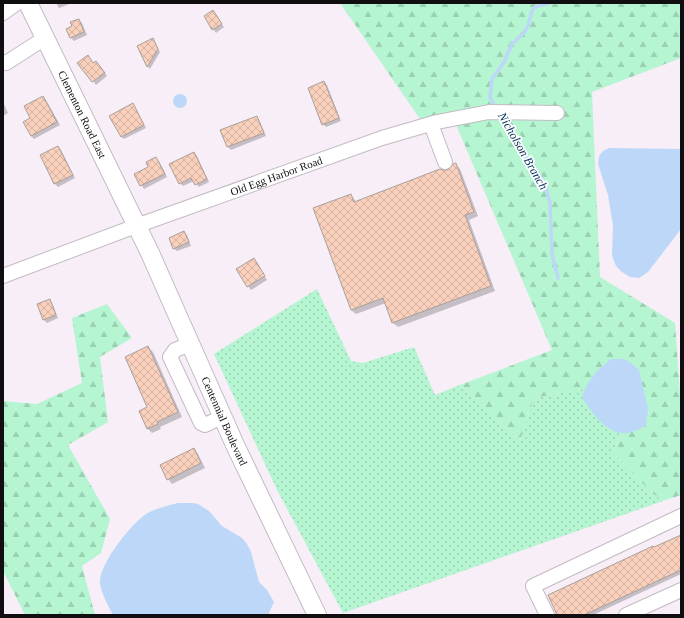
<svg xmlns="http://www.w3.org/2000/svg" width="684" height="618" font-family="'Times New Roman',serif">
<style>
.grass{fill:url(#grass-dots)}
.forest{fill:url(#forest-firs)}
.water{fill:#bdd7f8}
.shadow{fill:#0003}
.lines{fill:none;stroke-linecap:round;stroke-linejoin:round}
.stream{stroke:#bdd7f8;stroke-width:3.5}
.building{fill:url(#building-cross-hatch);stroke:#aba09b}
.minor-casing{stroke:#c3bbc3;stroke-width:16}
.major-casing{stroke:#c3bbc3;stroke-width:20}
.minor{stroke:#fff;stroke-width:14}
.major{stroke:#fff;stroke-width:18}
.labels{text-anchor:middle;stroke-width:3.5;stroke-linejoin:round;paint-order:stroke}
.street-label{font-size:11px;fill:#110e11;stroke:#fff}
.water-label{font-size:12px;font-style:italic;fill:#012e5d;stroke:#fff}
</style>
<defs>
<pattern id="grass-dots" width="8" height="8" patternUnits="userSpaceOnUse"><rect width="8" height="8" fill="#b6f5d1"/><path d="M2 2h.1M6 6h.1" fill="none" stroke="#9bd1b2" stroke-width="1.8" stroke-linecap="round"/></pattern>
<pattern id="forest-firs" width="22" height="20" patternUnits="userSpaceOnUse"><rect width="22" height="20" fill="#b6f5d1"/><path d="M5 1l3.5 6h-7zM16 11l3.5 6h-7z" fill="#9bd1b2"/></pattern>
<pattern id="building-cross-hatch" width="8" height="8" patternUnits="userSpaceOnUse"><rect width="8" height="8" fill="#f9d0bc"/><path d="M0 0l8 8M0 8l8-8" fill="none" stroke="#d4b1a1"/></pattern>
</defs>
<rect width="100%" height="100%" fill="#f7eef7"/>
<path class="grass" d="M 317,289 L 351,361 L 363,363 L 414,347 L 435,395 L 460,385 L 520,440 L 534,398 L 582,389 L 622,433 L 612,452 L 650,491 L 663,501 L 343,613 L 278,492 L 214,354 Z"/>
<g class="forest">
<path d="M 340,3 L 681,3 L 681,58 L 592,92 L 600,277 L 675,323 L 681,409 L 681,495 L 663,501 L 650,491 L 612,452 L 622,433 L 582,389 L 534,398 L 520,440 L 460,385 L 552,350 L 451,113 L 420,119 Z"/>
<path d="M 107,304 L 132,338 L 100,357 L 108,422 L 68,445 L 110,519 L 101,553 L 82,566 L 95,615 L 25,615 L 3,571 L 3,401 L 37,404 L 82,383 L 72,318 Z"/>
</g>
<g class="water">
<circle cx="180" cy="101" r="7"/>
<path d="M 609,148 L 681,149 L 681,229 L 648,272 L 639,278 L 630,277 L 622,272 L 616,266 L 612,256 L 613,225 L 611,214 L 608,195 L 598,164 L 599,156 L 603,151 Z"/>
<path d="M 611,359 L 624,359 L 631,363 L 639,370 L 648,409 L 646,426 C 640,429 629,434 622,433 C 603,431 592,411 582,398 C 588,379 596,371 611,359 Z"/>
<path d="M 178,503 L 192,503 L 198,504 L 209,511 L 222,526 L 242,538 L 247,544 L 251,552 L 259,582 L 267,590 L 274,602 L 268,615 L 113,615 C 108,605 102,595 100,584 C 98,565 131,524 146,514 C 156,508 167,506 178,503 Z"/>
</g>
<g class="shadow">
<path d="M 56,3 L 72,3 L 59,8 Z"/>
<path d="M 213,12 L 224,27 L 216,33 L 205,17 Z"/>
<path d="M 79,20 L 82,23 L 87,35 L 74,41 L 71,38 L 67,29 L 73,27 Z"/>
<path d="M 153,39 L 160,52 L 150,69 L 147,66 Z"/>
<path d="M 79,63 L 99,65 L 107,76 L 96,85 Z"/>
<path d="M 324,82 L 327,85 L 341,121 L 326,127 L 323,124 Z"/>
<path d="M 43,97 L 46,100 L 60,125 L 34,139 L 31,136 L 31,118 Z"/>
<path d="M 3,102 L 8,113 L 3,116 Z"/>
<path d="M 132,104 L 135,107 L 146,128 L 124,139 L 122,137 Z"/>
<path d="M 256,117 L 259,120 L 266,136 L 231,150 L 228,147 L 222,131 Z"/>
<path d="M 58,147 L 61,150 L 75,178 L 58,187 L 55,184 L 41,156 Z"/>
<path d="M 194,153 L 197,156 L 209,182 L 199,187 L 194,181 L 183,186 L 180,183 Z"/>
<path d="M 156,158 L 159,161 L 167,177 L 144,189 L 135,175 L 149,168 Z"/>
<path d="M 455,164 L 460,169 L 478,216 L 469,220 L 495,291 L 398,327 L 393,323 L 386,303 L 356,314 L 351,310 L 351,195 L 356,202 L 449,171 Z"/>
<path d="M 184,232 L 187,235 L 191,246 L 177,251 L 174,249 L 170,238 Z"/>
<path d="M 254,260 L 267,280 L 251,290 L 237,270 Z"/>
<path d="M 49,301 L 52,303 L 58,318 L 47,323 L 44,320 L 38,305 Z"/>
<path d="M 148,347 L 153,352 L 182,417 L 160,427 L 161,429 L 152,433 L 148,429 L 140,412 L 149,408 Z"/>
<path d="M 194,449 L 198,454 L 205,468 L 172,484 L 168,479 Z"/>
<path d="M 681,535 L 681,574 L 593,615 L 558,615 Z"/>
</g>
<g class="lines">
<g class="stream">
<path d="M 496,109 L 490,97 L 492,79 L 504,62 L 512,44 L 523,34 L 528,26 L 532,11 L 535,7 L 550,3"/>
<path d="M 500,116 L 515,144 L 539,174 L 546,188 L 550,203 L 552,254 L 558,278"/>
</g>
</g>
<g class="building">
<path d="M 213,10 L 222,24 L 212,30 L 204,16 Z"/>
<path d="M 79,19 L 84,32 L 70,38 L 66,29 L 72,26 L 70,22 Z"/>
<path d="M 153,38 L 158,49 L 147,67 L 137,46 Z"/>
<path d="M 88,55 L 93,63 L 96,61 L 105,73 L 92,82 L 77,63 Z"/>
<path d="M 324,81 L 339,118 L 322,125 L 308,88 Z"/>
<path d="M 43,96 L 57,122 L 31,136 L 23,122 L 30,118 L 24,106 Z"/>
<path d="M 133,103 L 144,125 L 121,137 L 109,116 Z"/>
<path d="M 257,116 L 264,133 L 227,147 L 220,130 Z"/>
<path d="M 58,146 L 73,175 L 54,184 L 40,155 Z"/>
<path d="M 194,152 L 207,179 L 195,185 L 191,178 L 179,184 L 169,164 Z"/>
<path d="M 156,157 L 165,174 L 140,186 L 134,174 L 148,167 L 146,162 Z"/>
<path d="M 456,163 L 474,212 L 465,215 L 491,286 L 392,323 L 383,298 L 351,310 L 313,208 L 351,194 L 354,202 L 440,169 L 444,170 L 448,170 L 453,164 Z"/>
<path d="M 184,231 L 189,242 L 173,249 L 169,238 Z"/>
<path d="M 254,258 L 265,276 L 247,287 L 236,269 Z"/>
<path d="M 50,299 L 56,315 L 43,320 L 37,304 Z"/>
<path d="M 148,346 L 178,412 L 157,422 L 158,424 L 147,429 L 139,411 L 147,407 L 125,357 Z"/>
<path d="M 194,448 L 201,463 L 167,480 L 160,465 Z"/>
<path d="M 681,535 L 681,570 L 584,615 L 557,615 L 548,595 L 653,546 L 654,547 Z"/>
</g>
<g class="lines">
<g class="minor-casing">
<g id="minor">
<path d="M 3,13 L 17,3"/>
<path d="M 3,62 L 6,63 L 45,38"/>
<path d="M 431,124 L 445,162"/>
<path id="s1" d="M 3,276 L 136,226 L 382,138 L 437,122 L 489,112 L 557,113"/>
<path d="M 190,344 L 175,350 L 170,357 L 201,423 L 205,425 L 222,417"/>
<path d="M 547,615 L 533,586 L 681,516"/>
<path d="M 626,615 L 681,590"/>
</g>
</g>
<g class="major-casing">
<g id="major">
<path id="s2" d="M 28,3 L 150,253 L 235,445 L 317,615"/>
</g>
</g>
<use href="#minor" class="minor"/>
<use href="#major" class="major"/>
</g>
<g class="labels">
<g class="street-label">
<text dy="4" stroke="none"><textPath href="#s2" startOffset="124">Clementon Road East</textPath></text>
<text dy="4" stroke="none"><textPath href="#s1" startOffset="291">Old Egg Harbor Road</textPath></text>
<text dy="4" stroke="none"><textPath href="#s2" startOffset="462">Centennial Boulevard</textPath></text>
</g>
<g class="water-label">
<text transform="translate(523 151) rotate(60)" y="4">Nicholson Branch</text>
</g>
</g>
<rect width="684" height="618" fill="none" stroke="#110e11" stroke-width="8"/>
</svg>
